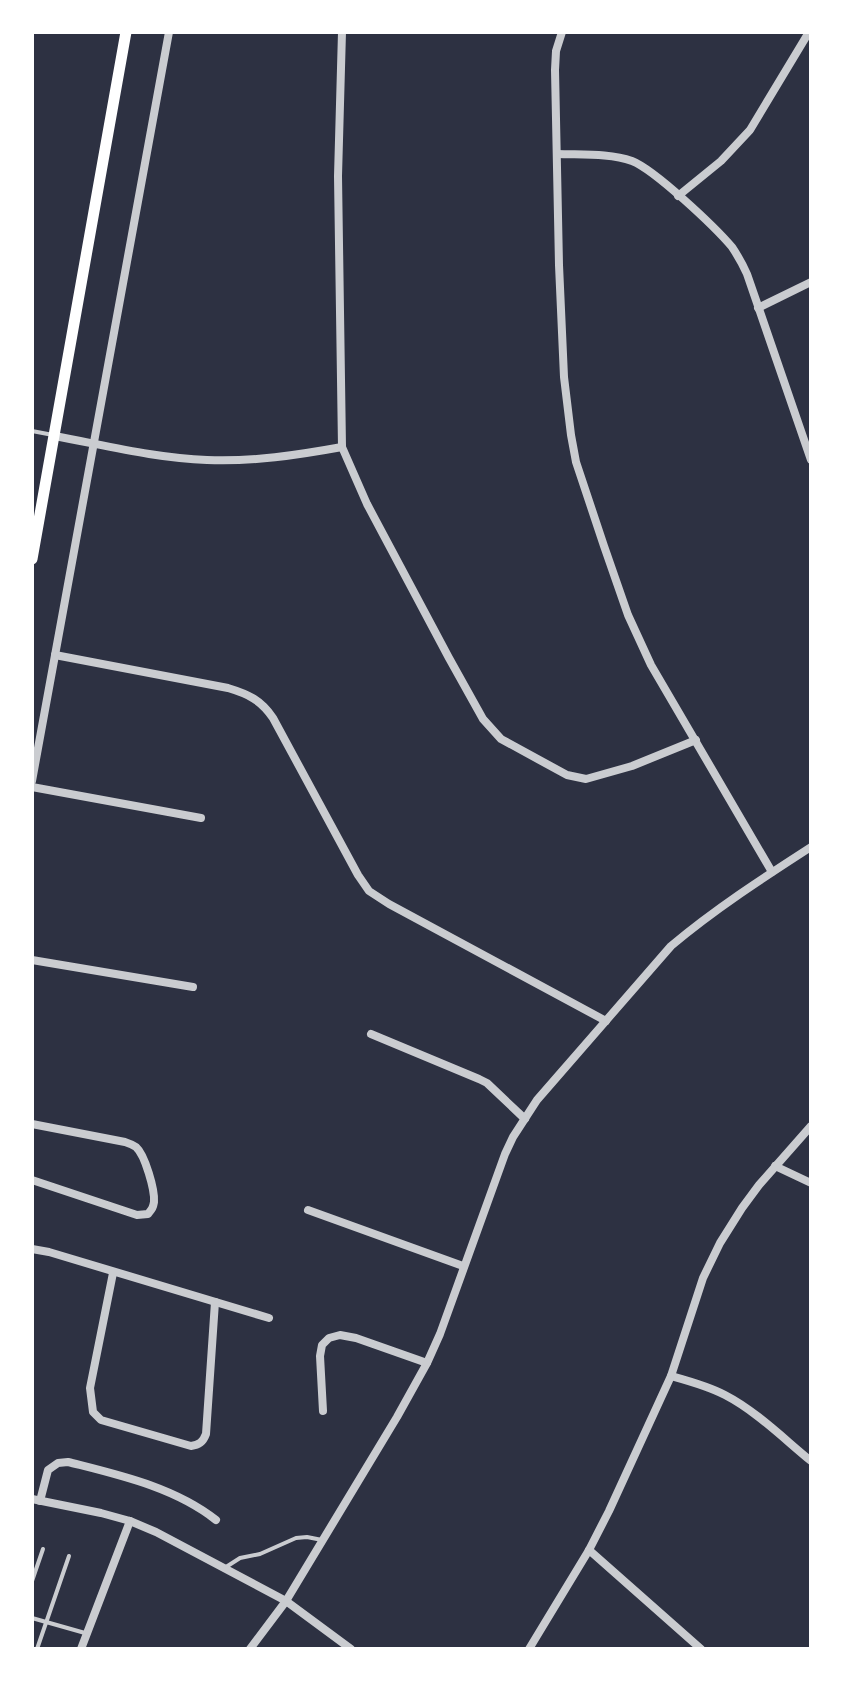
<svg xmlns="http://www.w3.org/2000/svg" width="843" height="1681" font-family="Rubik,sans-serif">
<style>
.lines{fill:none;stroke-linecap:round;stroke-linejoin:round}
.service{stroke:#caccd0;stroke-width:4}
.minor{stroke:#caccd0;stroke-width:8}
.secondary{stroke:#fff;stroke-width:11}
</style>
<rect width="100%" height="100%" fill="#2d3142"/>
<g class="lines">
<g class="service">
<path d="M 32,431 L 53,435"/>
<path d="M 226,1567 L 240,1558 L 260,1554 L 296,1538 L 307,1537 L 322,1540"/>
<path d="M 32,1581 L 43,1549"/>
<path d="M 32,1618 L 85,1633"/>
<path d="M 37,1649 L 69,1556"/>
</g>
<g class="minor">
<path d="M 342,32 L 338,176 L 342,447 L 367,504 L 449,658 L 483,719 L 501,739 L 567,775 L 586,779 L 632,766 L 696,740"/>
<path d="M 562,32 L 556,51 L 555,70 L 559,265 L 564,377 L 571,435 L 576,462 L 604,546 L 628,615 L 651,665 L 772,872"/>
<path d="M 557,154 C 581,155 610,153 632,161 C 655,170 715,227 732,247 C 738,256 743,265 747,274 L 811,460"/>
<path d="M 678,196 L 721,161 L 750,130 L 809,32"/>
<path d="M 758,308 L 811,282"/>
<path d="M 54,436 C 104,445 155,458 207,460 C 252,462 298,455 342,447"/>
<path d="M 55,655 L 228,688 C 248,694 261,700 273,718 L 358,875 L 369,891 L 389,904 L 606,1021"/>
<path d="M 32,781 L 169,32"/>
<path d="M 32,787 L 201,818"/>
<path d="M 32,960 L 193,987"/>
<path d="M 371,1034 L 479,1079 L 487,1083 L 525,1119"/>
<path d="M 32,1124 L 125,1142 C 128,1143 133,1145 136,1147 C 145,1155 155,1190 154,1202 C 153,1208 152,1209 148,1214 L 137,1215 L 32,1180"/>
<path d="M 775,1166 L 811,1183"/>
<path d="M 308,1210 L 463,1266"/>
<path d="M 32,1249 L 49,1252 L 269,1318"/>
<path d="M 113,1273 L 90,1388 L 93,1412 L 101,1420 L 191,1446 C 199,1445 203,1442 206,1434 L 215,1302"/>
<path d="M 671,1376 C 689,1381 708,1386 725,1395 C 756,1411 784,1439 811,1461"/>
<path d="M 323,1411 L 320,1356 L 322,1345 L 329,1338 L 340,1335 L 356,1338 L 427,1363"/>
<path d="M 32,1499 L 101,1513 L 130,1521 L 156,1532 L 286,1601 L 351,1649"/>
<path d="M 40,1501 L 48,1470 L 58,1463 L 68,1462 C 119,1475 174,1487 216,1520"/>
<path d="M 589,1550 L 701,1649"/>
<path d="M 81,1649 L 130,1521"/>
<path d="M 250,1649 L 286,1601 L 397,1417 L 427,1363 L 440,1334 L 505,1154 L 513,1137 L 537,1100 L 671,946 C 715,909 763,878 811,847"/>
<path d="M 529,1649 L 589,1550 L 609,1511 L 671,1376 L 703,1278 L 720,1243 L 742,1208 L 759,1185 L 811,1126"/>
</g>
<path class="secondary" d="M 32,559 L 126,32"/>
</g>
<rect width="843" height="1681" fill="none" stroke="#ffffff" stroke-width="68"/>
</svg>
